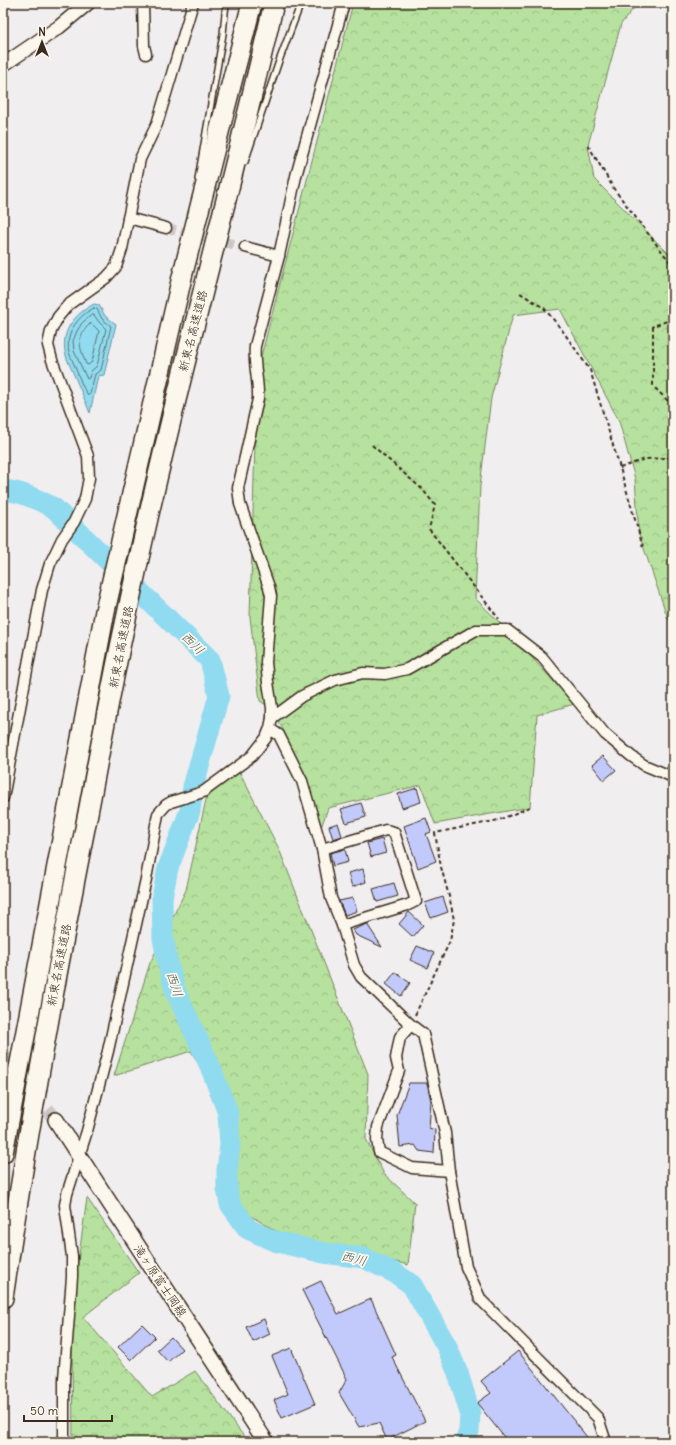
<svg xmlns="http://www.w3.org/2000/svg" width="676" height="1445" font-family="Delius,'Klee One',sans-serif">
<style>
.forest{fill:url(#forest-crowns);stroke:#78865e}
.water{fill:#90dbf0;stroke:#6e949c}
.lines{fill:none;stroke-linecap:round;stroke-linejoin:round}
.shore{stroke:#5d7172;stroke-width:1}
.river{stroke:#90dbf0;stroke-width:21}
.building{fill:#c2cafc;stroke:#3b2a1e}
.minor-tunnel{stroke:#ccc7c5;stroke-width:10;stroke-dasharray:10 5;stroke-linecap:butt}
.secondary-tunnel{stroke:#ccc7c5;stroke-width:15;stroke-dasharray:15 8;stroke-linecap:butt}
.service-casing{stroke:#3b2a1e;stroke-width:8}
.minor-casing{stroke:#3b2a1e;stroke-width:13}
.tertiary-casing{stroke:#3b2a1e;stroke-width:16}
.secondary-casing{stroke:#3b2a1e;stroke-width:18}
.motorway-casing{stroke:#3b2a1e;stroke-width:22}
.path{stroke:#3b2a1e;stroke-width:2;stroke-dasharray:4 3;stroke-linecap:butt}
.service{stroke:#fbf7ec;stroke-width:5}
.minor{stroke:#fbf7ec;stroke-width:10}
.tertiary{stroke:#fbf7ec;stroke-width:13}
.secondary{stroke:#fbf7ec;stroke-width:15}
.motorway{stroke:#fbf7ec;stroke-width:19}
.labels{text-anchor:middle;stroke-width:3.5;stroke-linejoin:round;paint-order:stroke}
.street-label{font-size:12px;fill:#3b2a1e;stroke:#fbf7ec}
.water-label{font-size:13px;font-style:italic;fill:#505652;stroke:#fbf7ec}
</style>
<defs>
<pattern id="forest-crowns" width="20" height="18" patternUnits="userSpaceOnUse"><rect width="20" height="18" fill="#b6e19e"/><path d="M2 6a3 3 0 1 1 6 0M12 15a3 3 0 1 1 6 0" fill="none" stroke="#9dc188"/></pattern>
</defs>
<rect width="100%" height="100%" fill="#f0eeef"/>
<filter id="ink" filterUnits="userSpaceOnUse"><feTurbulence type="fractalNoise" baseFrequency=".025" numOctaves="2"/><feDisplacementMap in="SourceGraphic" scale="8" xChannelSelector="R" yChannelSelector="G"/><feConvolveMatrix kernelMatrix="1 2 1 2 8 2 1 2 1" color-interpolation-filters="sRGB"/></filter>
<g filter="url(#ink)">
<g class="forest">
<path d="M 353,3 L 638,3 L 621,24 L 588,145 L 594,179 L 673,258 L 673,622 L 668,619 L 639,534 L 635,479 L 619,421 L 560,309 L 513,315 L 491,398 L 480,486 L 475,598 L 507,630 L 574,704 L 537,715 L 530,807 L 435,824 L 421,785 L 328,808 L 318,836 L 283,729 L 268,706 L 260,701 L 250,617 L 257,372 Z"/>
<path d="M 238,769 L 279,849 L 368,1074 L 366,1139 L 384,1174 L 415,1203 L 408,1265 L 278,1232 L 230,1204 L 228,1113 L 191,1051 L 114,1076 L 150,963 L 186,890 L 207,795 Z"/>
<path d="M 87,1198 L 139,1273 L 83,1317 L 152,1397 L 195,1371 L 248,1442 L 73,1442 L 72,1350 L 74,1291 Z"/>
</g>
<path class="water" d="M 94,304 L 99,305 L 105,316 L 116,324 L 104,375 L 98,376 L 90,413 C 85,400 79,387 74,375 C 71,367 66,359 65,351 C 61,330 76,313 94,304 Z"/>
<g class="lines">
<g class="shore">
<path d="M 94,308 L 97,309 L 102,319 L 111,326 L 101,370 L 95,374 L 90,394 L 88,395 C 83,389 80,379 77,372 C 75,366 71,358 69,352 C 65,333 78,316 94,308 Z"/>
<path d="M 92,315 L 94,315 L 99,322 L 106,329 L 97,366 L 91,371 L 89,378 L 87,379 L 74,351 L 73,341 L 77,331 L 82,323 Z"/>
<path d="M 90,324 L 92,324 L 99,331 L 92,362 L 88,365 L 86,364 C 80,348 75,337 90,324 Z"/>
</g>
<path class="river" d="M 3,490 C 22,492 37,499 54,508 L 210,660 L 219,696 L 193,787 L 190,811 L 168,868 L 162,898 L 163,938 L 168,964 L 175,990 L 210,1066 L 228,1113 L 230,1145 L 227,1170 L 227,1189 L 230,1204 L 248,1229 L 274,1241 L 324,1253 L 364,1258 L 395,1273 L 412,1285 L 447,1347 L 458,1373 L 470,1413 L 469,1431 L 465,1442"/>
</g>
<g class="building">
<path d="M 603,756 L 616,770 L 604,780 L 592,765 Z"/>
<path d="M 417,788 L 421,802 L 402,808 L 398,794 Z"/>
<path d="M 361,803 L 366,817 L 346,823 L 341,809 Z"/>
<path d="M 426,818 L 431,832 L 426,834 L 436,861 L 418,868 L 404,826 Z"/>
<path d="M 338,823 L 342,836 L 333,839 L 329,826 Z"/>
<path d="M 382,839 L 386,853 L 371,857 L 367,843 Z"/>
<path d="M 345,849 L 348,862 L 333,866 L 330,853 Z"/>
<path d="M 363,869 L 366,882 L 352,887 L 348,873 Z"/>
<path d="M 394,883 L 398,896 L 377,902 L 373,889 Z"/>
<path d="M 443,897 L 448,912 L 431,918 L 425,903 Z"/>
<path d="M 353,898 L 357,911 L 345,915 L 339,901 Z"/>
<path d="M 409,912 L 423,925 L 413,937 L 399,924 Z"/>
<path d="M 367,924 L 382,947 L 356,935 L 353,930 Z"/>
<path d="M 417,946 L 434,953 L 428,968 L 410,960 Z"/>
<path d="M 395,972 L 410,983 L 401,996 L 386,984 Z"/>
<path d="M 409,1083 L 427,1083 L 431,1101 L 429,1128 L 435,1130 L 434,1153 L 419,1151 L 415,1145 L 400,1147 L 397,1115 Z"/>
<path d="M 321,1281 L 338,1314 L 371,1299 L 396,1355 L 392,1357 L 425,1421 L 387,1440 L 379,1423 L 359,1427 L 339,1393 L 347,1379 L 302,1290 Z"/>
<path d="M 264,1319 L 270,1334 L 253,1342 L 246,1327 Z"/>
<path d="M 142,1324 L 155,1337 L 131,1360 L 118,1347 Z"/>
<path d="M 171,1337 L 182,1349 L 168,1362 L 157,1350 Z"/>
<path d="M 291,1348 L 315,1404 L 282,1418 L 274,1400 L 288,1394 L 272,1356 Z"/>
<path d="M 518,1351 L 591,1442 L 508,1442 L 477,1403 L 491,1393 L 481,1381 Z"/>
</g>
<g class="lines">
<path class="minor-tunnel" d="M 166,228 L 245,247"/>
<path class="secondary-tunnel" d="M 3,1057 L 56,1120"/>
<g class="service-casing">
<g id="service">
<path d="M 245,162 L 279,61 L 301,3"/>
<path d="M 198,179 L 223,34 L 226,3"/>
</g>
</g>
<g class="minor-casing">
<g id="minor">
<path d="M 143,3 L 144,46 L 146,54"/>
<path d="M 128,218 L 166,228"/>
<path d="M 245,247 L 279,256"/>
<path d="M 272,718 L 302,696 L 335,680 L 363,673 L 385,674 L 407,669 L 476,630 L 507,630 L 542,657 L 605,734 L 631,756 L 644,765 L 673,777"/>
<path d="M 270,729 L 279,735 L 302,781 L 322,849 L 331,898 L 342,925 L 354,965 L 361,977 L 411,1025 L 423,1034 L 445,1133 L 449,1171 L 466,1267 L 481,1300 L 598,1418 L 606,1442"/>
<path d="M 3,798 L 42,590 L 50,564 L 62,539 L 74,522 L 85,499 L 89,478 L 88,456 L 52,360 L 48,345 L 51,331 L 58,317 L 68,305 L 106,278 L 116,267 L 122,249 L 140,159 L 157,124 L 193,3"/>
<path d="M 322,849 L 386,830 L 394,832 L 416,901 L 408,905 L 342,925"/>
<path d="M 411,1025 L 400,1037 L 396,1058 L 399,1071 L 378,1127 L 377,1140 L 379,1152 L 412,1168 L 449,1171"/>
<path d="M 64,1442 L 64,1379 L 72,1277 L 72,1256 L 65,1205 L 67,1194 L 87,1131 L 108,1051 L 146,879 L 158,814 L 166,805 L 171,802 L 203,792 L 252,756 L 266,738 L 270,728 L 272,718 L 272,708 L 268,682 L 266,662 L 271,596 L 269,587 L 240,504 L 238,488 L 258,399 C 259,381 253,364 255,346 L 279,256 L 296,176 L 344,3"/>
</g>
</g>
<g class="tertiary-casing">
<path id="tertiary" d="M 3,65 L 59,27 L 88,3"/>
</g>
<g class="secondary-casing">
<path id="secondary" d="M 56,1120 C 125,1228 196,1334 266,1442"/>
</g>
<g class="motorway-casing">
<g id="motorway">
<path d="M 3,1153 L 105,611 L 182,277 L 252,3"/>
<path d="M 3,1298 C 27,1136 56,974 88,813 C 100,750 111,687 125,624 C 168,415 226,210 274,3"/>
</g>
</g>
<g class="path">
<path d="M 605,3 L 610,3"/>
<path d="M 588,145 L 614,189 L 673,266"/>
<path d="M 520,293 L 544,308 L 562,330 L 590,370 L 620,468 L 643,547"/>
<path d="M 673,319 L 653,326 L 653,386 L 667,400 L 673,411"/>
<path d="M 372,445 L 423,490 L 435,505 L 429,529 L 499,619"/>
<path d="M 620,468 L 645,459 L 667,458 L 673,456"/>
<path d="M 415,1015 L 450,941 L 454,920 L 450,900 L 441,867 L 435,833 L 499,820 L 530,807"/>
</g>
<use href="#service" class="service"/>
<use href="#minor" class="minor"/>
<use href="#tertiary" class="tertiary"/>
<use href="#secondary" class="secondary"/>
<use href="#motorway" class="motorway"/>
</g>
</g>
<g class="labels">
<g class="street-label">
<text transform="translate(193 331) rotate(-76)" y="4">新東名高速道路</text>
<text transform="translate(121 647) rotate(-79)" y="4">新東名高速道路</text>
<text transform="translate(59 965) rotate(-79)" y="4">新東名高速道路</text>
<text transform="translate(160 1281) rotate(56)" y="4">滝ヶ原富士岡線</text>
</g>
<g class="water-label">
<text transform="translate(193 643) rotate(44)" y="5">西川</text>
<text transform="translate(175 984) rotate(72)" y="5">西川</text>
<text transform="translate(354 1258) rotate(14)" y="5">西川</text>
</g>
</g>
<rect width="676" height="1445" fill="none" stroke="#fbf7ec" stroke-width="16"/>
<rect x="8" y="8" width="660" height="1429" fill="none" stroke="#3b2a1e" stroke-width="1.5" filter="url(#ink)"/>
<g transform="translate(42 42)" stroke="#fbf7ec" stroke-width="3" paint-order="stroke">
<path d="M0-3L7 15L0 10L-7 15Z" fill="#3b2a1e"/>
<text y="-6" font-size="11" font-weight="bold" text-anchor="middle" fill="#3b2a1e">N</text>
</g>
<path d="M24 1415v6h88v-6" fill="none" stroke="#3b2a1e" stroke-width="2"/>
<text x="30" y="1415" font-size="12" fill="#3b2a1e" stroke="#fbf7ec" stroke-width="3" paint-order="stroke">50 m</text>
</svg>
